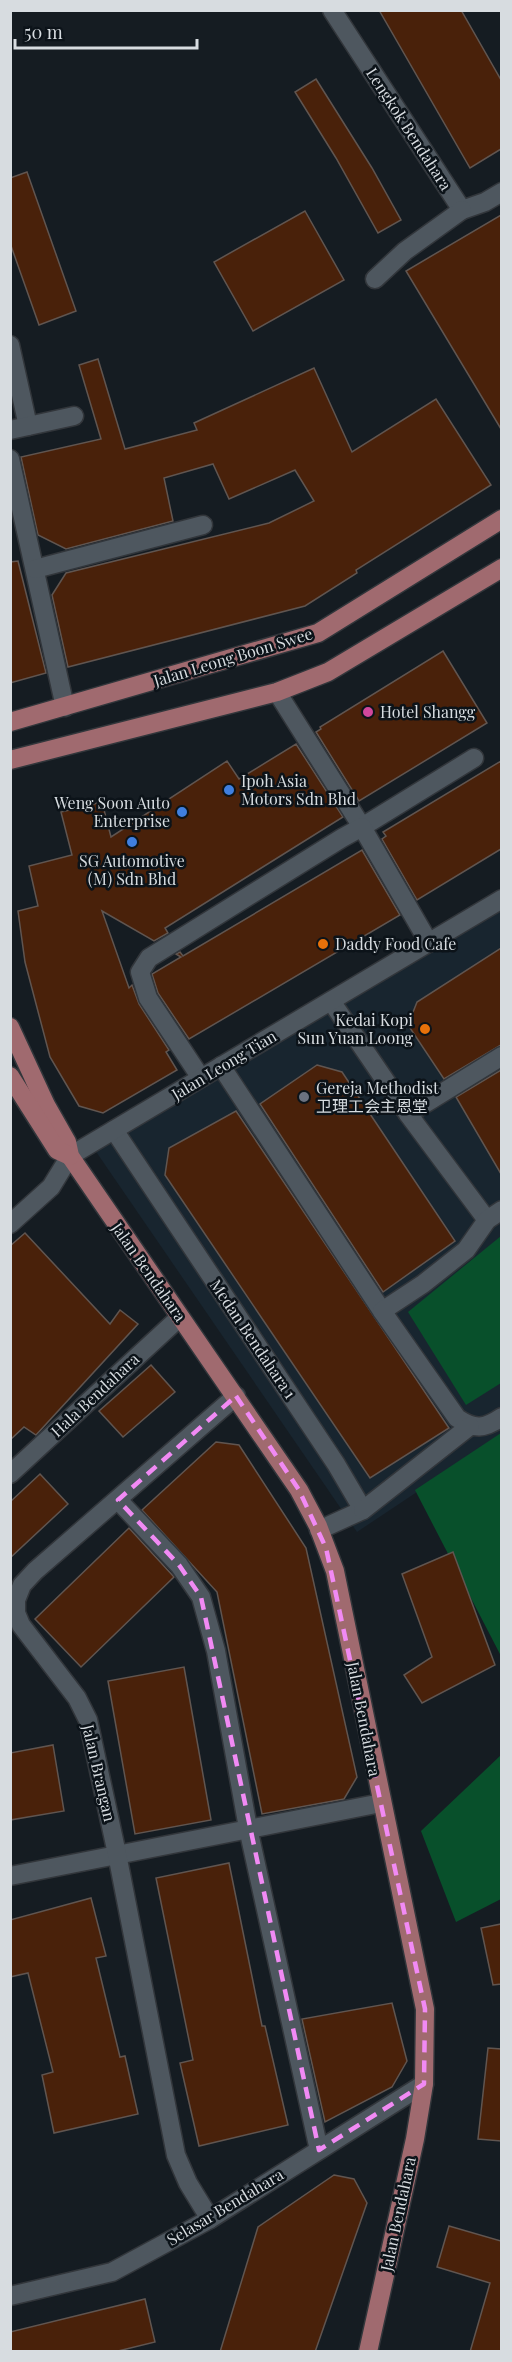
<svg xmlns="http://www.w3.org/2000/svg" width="512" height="2362" font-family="'Playfair Display','Noto Sans SC',serif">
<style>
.built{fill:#18252f}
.green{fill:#08502b}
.building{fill:#49210a;stroke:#605550;stroke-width:1.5}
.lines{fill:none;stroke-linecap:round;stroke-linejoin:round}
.minor-casing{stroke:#32363b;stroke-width:21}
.major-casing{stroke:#32363b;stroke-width:21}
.minor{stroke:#4e575f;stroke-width:18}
.major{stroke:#a06a6f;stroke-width:18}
.marked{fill:none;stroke:#f18af4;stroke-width:4.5;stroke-dasharray:12 8;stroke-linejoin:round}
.hotel-dot{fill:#d1479c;stroke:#0c1319;stroke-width:2}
.shop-dot{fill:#3f7fe0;stroke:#0c1319;stroke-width:2}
.food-dot{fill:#e8710a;stroke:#0c1319;stroke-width:2}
.worship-dot{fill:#6b7280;stroke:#0c1319;stroke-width:2}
.labels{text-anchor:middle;stroke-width:5;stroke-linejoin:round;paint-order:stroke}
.street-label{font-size:16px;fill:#d7dce0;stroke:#0c1319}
.poi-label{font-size:16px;fill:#d7dce0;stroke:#0c1319;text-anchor:start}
</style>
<rect width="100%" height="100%" fill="#151c22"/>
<path class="built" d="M 501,892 L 501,1436 L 357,1532 L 88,1140 Z"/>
<g class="green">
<path d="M 501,1236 L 501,1383 L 466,1405 L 408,1312 Z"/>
<path d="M 501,1433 L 501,1656 L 415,1490 Z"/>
<path d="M 501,1755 L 501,1899 L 456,1922 L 421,1831 Z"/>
</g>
<g class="building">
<path d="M 379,10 L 461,10 L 501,80 L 501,149 L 470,168 Z"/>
<path d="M 316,79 L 372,168 L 401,220 L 378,233 L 336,158 L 295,92 Z"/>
<path d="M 27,172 L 76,311 L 39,325 L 10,243 L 10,178 Z"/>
<path d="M 305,211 L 344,280 L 253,331 L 214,262 Z"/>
<path d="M 501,215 L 501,429 L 406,271 Z"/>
<path d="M 98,359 L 125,449 L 197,430 L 194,423 L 314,368 L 352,452 L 436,399 L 491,485 L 356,570 L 357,573 L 305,606 L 68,667 L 52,595 L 66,573 L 269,523 L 314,501 L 295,470 L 229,499 L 213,464 L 164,478 L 173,521 L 66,549 L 38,535 L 21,457 L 101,439 L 79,365 Z"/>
<path d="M 18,561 L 46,673 L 10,683 L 10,562 Z"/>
<path d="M 443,651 L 487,723 L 359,801 L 316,732 L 321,729 L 320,727 Z"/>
<path d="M 296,744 L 343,817 L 165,928 L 168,933 L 154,941 L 102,911 L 129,988 L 132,985 L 139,1004 L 169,1050 L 166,1052 L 177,1070 L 103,1113 L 79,1106 L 50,1057 L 25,962 L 18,911 L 38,906 L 29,866 L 72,855 L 61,812 L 102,802 L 111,837 L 227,761 L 239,779 Z"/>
<path d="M 501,761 L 501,849 L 417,900 L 382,839 L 386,836 L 383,832 Z"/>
<path d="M 362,850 L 400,915 L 189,1039 L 158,993 L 152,974 L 181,957 L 176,954 L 180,952 L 183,956 Z"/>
<path d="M 501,948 L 501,1045 L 444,1079 L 408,1025 L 417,1002 Z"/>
<path d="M 317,1065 L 342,1072 L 455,1241 L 383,1292 L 260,1104 Z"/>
<path d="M 501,1070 L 501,1174 L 456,1097 Z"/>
<path d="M 236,1111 L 449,1428 L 370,1478 L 165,1175 L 169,1148 Z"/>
<path d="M 25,1233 L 110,1324 L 120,1310 L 138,1324 L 36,1435 L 24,1427 L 10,1440 L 10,1246 Z"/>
<path d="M 151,1365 L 175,1392 L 123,1437 L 99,1411 Z"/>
<path d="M 216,1442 L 239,1445 L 306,1548 L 357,1777 L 344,1799 L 262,1814 L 217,1592 L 142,1510 Z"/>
<path d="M 40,1474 L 68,1504 L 10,1558 L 10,1502 Z"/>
<path d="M 129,1528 L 174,1577 L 81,1667 L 35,1619 Z"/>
<path d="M 453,1552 L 495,1665 L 422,1703 L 404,1675 L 432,1657 L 402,1574 Z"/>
<path d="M 184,1667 L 211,1820 L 135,1834 L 108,1681 Z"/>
<path d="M 53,1745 L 64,1811 L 10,1820 L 10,1753 Z"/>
<path d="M 229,1863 L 262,2026 L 265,2026 L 288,2125 L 199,2146 L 180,2063 L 193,2060 L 156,1878 Z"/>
<path d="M 91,1898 L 106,1956 L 96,1958 L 120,2057 L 125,2056 L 138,2114 L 54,2133 L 42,2075 L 53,2072 L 28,1973 L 10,1977 L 10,1920 Z"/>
<path d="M 501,1924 L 501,1984 L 493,1985 L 481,1928 Z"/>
<path d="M 392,2003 L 407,2061 L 392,2087 L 325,2122 L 302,2019 Z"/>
<path d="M 488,2048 L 501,2049 L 501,2141 L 478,2139 Z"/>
<path d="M 334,2175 L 354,2179 L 367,2203 L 315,2352 L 220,2352 L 258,2227 Z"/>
<path d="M 449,2226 L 501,2241 L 501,2352 L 470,2352 L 490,2283 L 437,2267 Z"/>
<path d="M 145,2299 L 155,2342 L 114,2352 L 10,2352 L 10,2332 Z"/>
</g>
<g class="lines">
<g class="minor-casing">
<g id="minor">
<path d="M 332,10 L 462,210 L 485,202 L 502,192"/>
<path d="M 375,279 L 405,251 L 462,210"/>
<path d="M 10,345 L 28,426"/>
<path d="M 10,430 L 74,416"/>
<path d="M 10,459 L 65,707"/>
<path d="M 35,569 L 203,525"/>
<path d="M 277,692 L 362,827 L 474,758"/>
<path d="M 331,1001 L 408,1114 L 487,1220"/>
<path d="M 221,1066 L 382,1311"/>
<path d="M 201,1078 L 148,998 L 140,972 L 149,958 L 342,838 L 362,827 L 429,943"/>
<path d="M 408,1114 L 502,1056"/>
<path d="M 114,1130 L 336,1464 L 363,1510 L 319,1530"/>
<path d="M 502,1210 L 487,1220 L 466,1250 L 423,1284 L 382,1311 L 457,1418 C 475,1430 484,1429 502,1417"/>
<path d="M 10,1224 L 51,1187 L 70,1156 L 502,899"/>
<path d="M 10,1474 L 180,1317"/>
<path d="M 118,1500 L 179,1565 L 201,1597 L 216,1651 L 248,1828 L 319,2150"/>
<path d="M 363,1510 L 470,1426"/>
<path d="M 10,1876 L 381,1803"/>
<path d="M 210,2219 L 188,2183 L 176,2155 L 117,1854 L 88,1720 L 77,1698 L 21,1625 L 16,1613 L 16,1600 L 22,1585 L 35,1571 L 236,1396"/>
<path d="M 10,2296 L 112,2272 L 210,2219 L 424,2084"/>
</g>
</g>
<g class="major-casing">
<g id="major">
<path d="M 10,722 L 318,633 L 502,519"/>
<path d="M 10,760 L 277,692 L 328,672 L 502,568"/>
<path d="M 10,1027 L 46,1105 L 67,1142 L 70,1156 L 299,1490 L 318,1526 L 335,1571 L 425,2009 L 424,2084 L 415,2139 L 368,2352"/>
<path d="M 10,1076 L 57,1150 L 70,1156"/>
</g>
</g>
<use href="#minor" class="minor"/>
<use href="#major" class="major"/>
</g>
<path class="marked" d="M 236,1396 L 299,1490 L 326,1548 L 425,2009 L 424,2084 L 319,2150 L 201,1597 L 179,1565 L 118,1500 Z"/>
<circle class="hotel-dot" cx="368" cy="712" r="6"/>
<g class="shop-dot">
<circle cx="229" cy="790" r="6"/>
<circle cx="182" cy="812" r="6"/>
<circle cx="132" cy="842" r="6"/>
</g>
<g class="food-dot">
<circle cx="323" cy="944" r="6"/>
<circle cx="425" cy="1029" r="6"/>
</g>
<circle class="worship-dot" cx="304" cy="1097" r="6"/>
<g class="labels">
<g class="street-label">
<text transform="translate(409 129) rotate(57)" y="6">Lengkok Bendahara</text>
<text transform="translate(233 657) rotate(-17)" y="6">Jalan Leong Boon Swee</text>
<text transform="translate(224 1065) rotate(-31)" y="6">Jalan Leong Tian</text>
<text transform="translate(149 1272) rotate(55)" y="6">Jalan Bendahara</text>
<text transform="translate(253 1339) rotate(56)" y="6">Medan Bendahara 1</text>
<text transform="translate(95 1395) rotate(-43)" y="6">Hala Bendahara</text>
<text transform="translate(364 1719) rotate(79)" y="6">Jalan Bendahara</text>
<text transform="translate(99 1773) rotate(77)" y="6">Jalan Brangan</text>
<text transform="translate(225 2207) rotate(-31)" y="6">Selasar Bendahara</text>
<text transform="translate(398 2214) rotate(-78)" y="6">Jalan Bendahara</text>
</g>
<g class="poi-label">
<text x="380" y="718">Hotel Shangg</text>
<text x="241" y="787">Ipoh Asia<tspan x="241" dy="18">Motors Sdn Bhd</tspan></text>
<text x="170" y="809" text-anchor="end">Weng Soon Auto<tspan x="170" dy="18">Enterprise</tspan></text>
<text x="132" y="867" text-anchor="middle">SG Automotive<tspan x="132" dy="18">(M) Sdn Bhd</tspan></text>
<text x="335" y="950">Daddy Food Cafe</text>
<text x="413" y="1026" text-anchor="end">Kedai Kopi<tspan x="413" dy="18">Sun Yuan Loong</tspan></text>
<text x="316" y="1094">Gereja Methodist<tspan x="316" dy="18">卫理工会主恩堂</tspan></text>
</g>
</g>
<rect width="512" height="2362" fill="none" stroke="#d7dce0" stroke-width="24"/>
<path d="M15 39v9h182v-9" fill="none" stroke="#d7dce0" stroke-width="3"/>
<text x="24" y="39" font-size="18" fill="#d7dce0" stroke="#0c1319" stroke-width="4.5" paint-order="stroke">50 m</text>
</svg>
